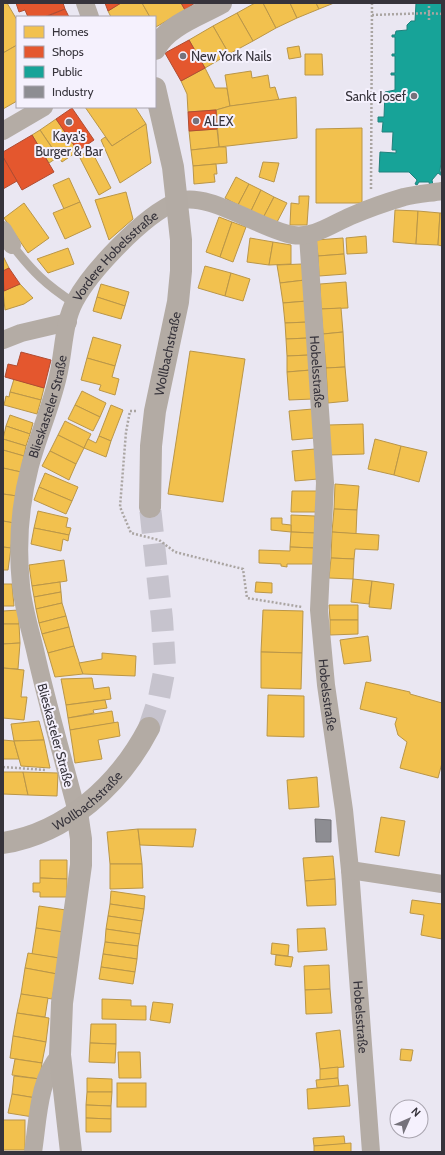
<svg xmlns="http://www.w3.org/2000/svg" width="445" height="1155" font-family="Cabin,sans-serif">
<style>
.homes{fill:#f2c14e;stroke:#ba9648}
.shops{fill:#e4572e;stroke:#b04c32}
.public{fill:#17a398;stroke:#20817c}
.industry{fill:#8d8d92;stroke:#737278}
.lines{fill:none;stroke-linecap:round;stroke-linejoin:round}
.secondary-tunnel{stroke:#c6c3cd;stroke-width:22;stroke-dasharray:22 11;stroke-linecap:butt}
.path{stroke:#aaa5a2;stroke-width:2.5;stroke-dasharray:2 2;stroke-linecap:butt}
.lane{stroke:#b4aca5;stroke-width:9}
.street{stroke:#b4aca5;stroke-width:18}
.secondary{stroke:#b3aba4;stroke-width:22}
.poi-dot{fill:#75727b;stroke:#f5f1fd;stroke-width:1.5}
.labels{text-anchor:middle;stroke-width:4;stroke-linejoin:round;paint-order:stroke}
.poi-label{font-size:13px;fill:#36333b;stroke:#f5f1fd;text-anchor:start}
.street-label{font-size:13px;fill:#36333b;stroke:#f5f1fd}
</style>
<rect width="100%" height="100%" fill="#eae7f2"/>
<g class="homes">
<path d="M 3,3 L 7,3 L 17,20 L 17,45 L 3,53 Z"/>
<path d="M 121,3 L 142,3 L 150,17 L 111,17 L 108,11 Z"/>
<path d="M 142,3 L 181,3 L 185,10 L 156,27 L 155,17 L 150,17 Z"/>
<path d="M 255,3 L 263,3 L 276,28 L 253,41 L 237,13 Z"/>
<path d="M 263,3 L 290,3 L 297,18 L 276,28 Z"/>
<path d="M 290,3 L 316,3 L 319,9 L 297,18 Z"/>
<path d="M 316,3 L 334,3 L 319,9 Z"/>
<path d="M 237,13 L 253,41 L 229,54 L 213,26 Z"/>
<path d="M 213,26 L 229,54 L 205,68 L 189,40 Z"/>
<path d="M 17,45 L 17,101 L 3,109 L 3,53 Z"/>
<path d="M 299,46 L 301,57 L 289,59 L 287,48 Z"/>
<path d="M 305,54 L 322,54 L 323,75 L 305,75 Z"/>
<path d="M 205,68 L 215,88 L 227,88 L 230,106 L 216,110 L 188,112 L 187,94 L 181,81 Z"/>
<path d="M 251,71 L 252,78 L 268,75 L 270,88 L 275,87 L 279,100 L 230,106 L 225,75 Z"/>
<path d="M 296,97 L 297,138 L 219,147 L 216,110 L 230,106 Z"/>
<path d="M 85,107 L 135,107 L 146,124 L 112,146 Z"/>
<path d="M 56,119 L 78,151 L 62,162 L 40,130 Z"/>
<path d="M 146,124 L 151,163 L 120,183 L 101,140 L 105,137 L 112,146 Z"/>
<path d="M 362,128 L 362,203 L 316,203 L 316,129 Z"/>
<path d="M 217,129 L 219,147 L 191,150 L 189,131 Z"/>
<path d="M 40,130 L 58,157 L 49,163 L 32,135 Z"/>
<path d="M 219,147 L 226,147 L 227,163 L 193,166 L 191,150 Z"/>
<path d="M 91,150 L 111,188 L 99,195 L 79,156 Z"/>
<path d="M 263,162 L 279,163 L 274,182 L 259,177 Z"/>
<path d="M 216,164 L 217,174 L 214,174 L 215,182 L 194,184 L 193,166 Z"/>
<path d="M 236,177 L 249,184 L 238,205 L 225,198 Z"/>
<path d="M 69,178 L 80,202 L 64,209 L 53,185 Z"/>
<path d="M 249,184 L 261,190 L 251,211 L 238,205 Z"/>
<path d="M 261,190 L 274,197 L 263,218 L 251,211 Z"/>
<path d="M 126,192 L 133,219 L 109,240 L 95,200 Z"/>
<path d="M 299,196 L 309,196 L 307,225 L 290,225 L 291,203 L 299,204 Z"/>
<path d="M 274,197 L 287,203 L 276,224 L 263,218 Z"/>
<path d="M 80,202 L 91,227 L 65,239 L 53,213 Z"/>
<path d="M 24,203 L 49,238 L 28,253 L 4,218 Z"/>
<path d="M 395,210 L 418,211 L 416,244 L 393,242 Z"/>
<path d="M 418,211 L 440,213 L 438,245 L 416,244 Z"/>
<path d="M 440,213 L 442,213 L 442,246 L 438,245 Z"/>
<path d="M 219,217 L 232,222 L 220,257 L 206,252 Z"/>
<path d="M 232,222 L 246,227 L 233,262 L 220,257 Z"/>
<path d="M 366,236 L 367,253 L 347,254 L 346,238 Z"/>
<path d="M 250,238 L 273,242 L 269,265 L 247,262 Z"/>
<path d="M 343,238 L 344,254 L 318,256 L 316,240 Z"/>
<path d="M 273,242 L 291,245 L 291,264 L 269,265 Z"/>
<path d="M 68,248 L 74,264 L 48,273 L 37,259 Z"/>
<path d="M 344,254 L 346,274 L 319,276 L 318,256 Z"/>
<path d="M 3,256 L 9,268 L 3,271 Z"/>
<path d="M 302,264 L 305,280 L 280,283 L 277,265 Z"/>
<path d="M 205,266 L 231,273 L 225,296 L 198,288 Z"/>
<path d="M 231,273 L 250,279 L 243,301 L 225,296 Z"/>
<path d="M 305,280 L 307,301 L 283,303 L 280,283 Z"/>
<path d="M 346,282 L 348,308 L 321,309 L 320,284 Z"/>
<path d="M 20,284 L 33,298 L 24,304 L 5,310 L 3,291 Z"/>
<path d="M 101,284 L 129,292 L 125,306 L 97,297 Z"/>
<path d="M 97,297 L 125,306 L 121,319 L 93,311 Z"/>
<path d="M 307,301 L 309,322 L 285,323 L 283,303 Z"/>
<path d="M 341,308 L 343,332 L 323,334 L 321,309 Z"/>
<path d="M 309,322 L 309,338 L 286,339 L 285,323 Z"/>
<path d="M 343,332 L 345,367 L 326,368 L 323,334 Z"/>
<path d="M 93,337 L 121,345 L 115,366 L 87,358 Z"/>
<path d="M 309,338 L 310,355 L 287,356 L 286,339 Z"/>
<path d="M 190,351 L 245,359 L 223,502 L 168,494 Z"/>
<path d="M 310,355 L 311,370 L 287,372 L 287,356 Z"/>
<path d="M 87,358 L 115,366 L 112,377 L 119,379 L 115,395 L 99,390 L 101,385 L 81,380 Z"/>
<path d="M 345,367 L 348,401 L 328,403 L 326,368 Z"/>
<path d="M 311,370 L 313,399 L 289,400 L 287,372 Z"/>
<path d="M 14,379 L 44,388 L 41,400 L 10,392 Z"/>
<path d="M 82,391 L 106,403 L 100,417 L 75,405 Z"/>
<path d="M 10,392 L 41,400 L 37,414 L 4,405 L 6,396 L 9,397 Z"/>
<path d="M 75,405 L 100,417 L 93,431 L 68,419 Z"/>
<path d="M 111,405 L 123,410 L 111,441 L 99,436 Z"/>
<path d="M 313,409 L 315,438 L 292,440 L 289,411 Z"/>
<path d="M 10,415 L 33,423 L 30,434 L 6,426 Z"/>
<path d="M 65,421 L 91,434 L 84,448 L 58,435 Z"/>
<path d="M 363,424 L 364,454 L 329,455 L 328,425 Z"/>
<path d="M 6,426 L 30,434 L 26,446 L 3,439 Z"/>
<path d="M 58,435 L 84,448 L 76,464 L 50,451 Z"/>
<path d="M 99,436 L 111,441 L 106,457 L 84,448 L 88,439 L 96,443 Z"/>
<path d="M 3,439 L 26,446 L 24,456 L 3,450 Z"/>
<path d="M 375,439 L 401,446 L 394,475 L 368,469 Z"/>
<path d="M 401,446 L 427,452 L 419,482 L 394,475 Z"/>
<path d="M 315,449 L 318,479 L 295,481 L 292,451 Z"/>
<path d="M 3,450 L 24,456 L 21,472 L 3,468 Z"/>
<path d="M 50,451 L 76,464 L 69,480 L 42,466 Z"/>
<path d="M 3,468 L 21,472 L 17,496 L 3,494 Z"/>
<path d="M 45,473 L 78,487 L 72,501 L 39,487 Z"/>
<path d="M 335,484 L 359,486 L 357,510 L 334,509 Z"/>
<path d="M 39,487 L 72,501 L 66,514 L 34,500 Z"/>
<path d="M 292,491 L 318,491 L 318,512 L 291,512 Z"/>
<path d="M 3,494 L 17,496 L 14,523 L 3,521 Z"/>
<path d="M 334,509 L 357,510 L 356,534 L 332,532 Z"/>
<path d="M 38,511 L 68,518 L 66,527 L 71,528 L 69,535 L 34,528 Z"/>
<path d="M 291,515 L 315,516 L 315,533 L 291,532 Z"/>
<path d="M 271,518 L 282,518 L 282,524 L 291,525 L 291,532 L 271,530 Z"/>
<path d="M 3,521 L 14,523 L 11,548 L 3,547 Z"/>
<path d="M 34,528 L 69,535 L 68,541 L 63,539 L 61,551 L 31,544 Z"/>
<path d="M 291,532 L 315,533 L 314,548 L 290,547 Z"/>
<path d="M 332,532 L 379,535 L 378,550 L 355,549 L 354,559 L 331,558 Z"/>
<path d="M 3,547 L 11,548 L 8,570 L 3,570 Z"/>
<path d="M 290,547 L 314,548 L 314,564 L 287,564 L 287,567 L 281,566 L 281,564 L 259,563 L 259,550 L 290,551 Z"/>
<path d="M 331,558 L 354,559 L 353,579 L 329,578 Z"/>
<path d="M 64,560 L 67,581 L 32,586 L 29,565 Z"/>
<path d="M 353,579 L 372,581 L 369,604 L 351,602 Z"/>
<path d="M 372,581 L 394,584 L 391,609 L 369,607 Z"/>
<path d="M 60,582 L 61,592 L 34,597 L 32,586 Z"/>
<path d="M 256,582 L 272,583 L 272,593 L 255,592 Z"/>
<path d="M 3,584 L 12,584 L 14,606 L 3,606 Z"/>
<path d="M 61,592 L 62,603 L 36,609 L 34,597 Z"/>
<path d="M 62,603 L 66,616 L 39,623 L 36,609 Z"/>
<path d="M 329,605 L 358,605 L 358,620 L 330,620 Z"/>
<path d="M 19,610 L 19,624 L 3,624 L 3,611 Z"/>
<path d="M 263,610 L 303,611 L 302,653 L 261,652 Z"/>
<path d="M 66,616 L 69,627 L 42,634 L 39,623 Z"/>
<path d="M 330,620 L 358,620 L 358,634 L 330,635 Z"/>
<path d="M 3,624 L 19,624 L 20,643 L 3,644 Z"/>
<path d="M 69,627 L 74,646 L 48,653 L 42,634 Z"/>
<path d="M 368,636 L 371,661 L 344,664 L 340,640 Z"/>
<path d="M 20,643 L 18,669 L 3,668 L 3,644 Z"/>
<path d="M 74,646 L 83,674 L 55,677 L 48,653 Z"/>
<path d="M 261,652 L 302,653 L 301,689 L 261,688 Z"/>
<path d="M 102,653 L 136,656 L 135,676 L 83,674 L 79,663 L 102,659 Z"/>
<path d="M 3,668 L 24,670 L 21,697 L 27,697 L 24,720 L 3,718 Z"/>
<path d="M 92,678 L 94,689 L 109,687 L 111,699 L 66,705 L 61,679 Z"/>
<path d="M 366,682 L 410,692 L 410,694 L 442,703 L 442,763 L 438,778 L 400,768 L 407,742 L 398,735 L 395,724 L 397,718 L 360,709 Z"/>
<path d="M 268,695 L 304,696 L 304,737 L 267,736 Z"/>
<path d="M 105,700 L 107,708 L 93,710 L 94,713 L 68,718 L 66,705 Z"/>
<path d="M 112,711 L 114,723 L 70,730 L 68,718 Z"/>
<path d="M 39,721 L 44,740 L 14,741 L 11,724 Z"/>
<path d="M 118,722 L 120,736 L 98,740 L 102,759 L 75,763 L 70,730 Z"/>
<path d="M 3,740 L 14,741 L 19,759 L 3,759 Z"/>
<path d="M 44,740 L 50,768 L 21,766 L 14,741 Z"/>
<path d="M 3,772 L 23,772 L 28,795 L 3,794 Z"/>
<path d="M 23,772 L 58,773 L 57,796 L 28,795 Z"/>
<path d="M 317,777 L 319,807 L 289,809 L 287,780 Z"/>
<path d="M 381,817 L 405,821 L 399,856 L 375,852 Z"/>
<path d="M 138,829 L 142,864 L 110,864 L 107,832 Z"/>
<path d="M 138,829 L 196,829 L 193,847 L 140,845 Z"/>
<path d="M 333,856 L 335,879 L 305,881 L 303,858 Z"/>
<path d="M 40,860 L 67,860 L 67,879 L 40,878 Z"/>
<path d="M 110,864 L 142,864 L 143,888 L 110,889 Z"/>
<path d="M 40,878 L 67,879 L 67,897 L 40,897 L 40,892 L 33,892 L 33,883 L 40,883 Z"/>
<path d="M 335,879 L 336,905 L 307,906 L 305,881 Z"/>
<path d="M 111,891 L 145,896 L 144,909 L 110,904 Z"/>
<path d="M 412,900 L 442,904 L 442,939 L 421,935 L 424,915 L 410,913 Z"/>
<path d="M 110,904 L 144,909 L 142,921 L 108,916 Z"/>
<path d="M 39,906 L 66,910 L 63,932 L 36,928 Z"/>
<path d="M 108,916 L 142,921 L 140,934 L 106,929 Z"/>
<path d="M 36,928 L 63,932 L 59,958 L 32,954 Z"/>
<path d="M 325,928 L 327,950 L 298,952 L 297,929 Z"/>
<path d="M 106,929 L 140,934 L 138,946 L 105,942 Z"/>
<path d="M 105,942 L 138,946 L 137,959 L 103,954 Z"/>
<path d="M 272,943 L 289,945 L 288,956 L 271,954 Z"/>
<path d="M 28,953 L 59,958 L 57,974 L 25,968 Z"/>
<path d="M 103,954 L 137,959 L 135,972 L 101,967 Z"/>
<path d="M 276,955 L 293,957 L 291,967 L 275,965 Z"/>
<path d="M 329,965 L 330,989 L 305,990 L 304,966 Z"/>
<path d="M 101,967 L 135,972 L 133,984 L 99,979 Z"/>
<path d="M 25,968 L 57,974 L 52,999 L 21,994 Z"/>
<path d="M 330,989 L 332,1013 L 306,1014 L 305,990 Z"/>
<path d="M 21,994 L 48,998 L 45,1017 L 17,1013 Z"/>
<path d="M 102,999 L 131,1000 L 131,1006 L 146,1006 L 146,1020 L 102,1019 Z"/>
<path d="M 153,1002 L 173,1004 L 170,1023 L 150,1020 Z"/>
<path d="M 17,1013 L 49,1018 L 46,1042 L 13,1036 Z"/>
<path d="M 91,1024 L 116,1024 L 116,1044 L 90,1043 Z"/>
<path d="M 340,1030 L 344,1067 L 320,1069 L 316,1033 Z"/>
<path d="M 13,1036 L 46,1042 L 42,1063 L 10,1058 Z"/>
<path d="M 90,1043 L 116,1044 L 115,1063 L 89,1062 Z"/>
<path d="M 401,1049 L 413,1050 L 411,1061 L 400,1060 Z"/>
<path d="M 118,1052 L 140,1052 L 141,1078 L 119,1078 Z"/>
<path d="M 15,1059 L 42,1063 L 40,1079 L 12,1075 Z"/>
<path d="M 338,1067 L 338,1078 L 320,1080 L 320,1069 Z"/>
<path d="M 14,1076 L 40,1079 L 36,1098 L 12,1094 Z"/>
<path d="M 87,1078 L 112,1079 L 112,1092 L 87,1092 Z"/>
<path d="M 338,1078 L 339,1086 L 317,1088 L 316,1080 Z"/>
<rect x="117" y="1083" width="29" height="24"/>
<path d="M 348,1085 L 350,1106 L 308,1109 L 307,1089 Z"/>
<path d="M 87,1092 L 112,1092 L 111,1106 L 86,1105 Z"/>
<path d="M 12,1094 L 36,1098 L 33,1117 L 8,1113 Z"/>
<path d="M 86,1105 L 111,1106 L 111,1119 L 86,1118 Z"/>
<path d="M 86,1118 L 111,1119 L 111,1132 L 86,1132 Z"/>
<rect x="3" y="1120" width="22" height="30"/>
<path d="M 344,1136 L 345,1144 L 314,1146 L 313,1138 Z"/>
<path d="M 351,1143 L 351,1152 L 314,1152 L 314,1146 Z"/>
</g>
<g class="shops">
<path d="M 16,3 L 63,3 L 65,9 L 44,17 L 28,17 L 25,10 L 19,12 Z"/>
<path d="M 105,3 L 121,3 L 108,11 Z"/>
<path d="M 181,3 L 195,3 L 185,10 Z"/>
<path d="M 65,9 L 69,17 L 48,16 Z"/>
<path d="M 189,40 L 205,68 L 181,81 L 165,53 Z"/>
<path d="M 72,108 L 94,140 L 78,151 L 56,119 Z"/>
<path d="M 216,110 L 217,129 L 189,131 L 188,112 Z"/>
<path d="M 32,135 L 54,172 L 22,190 L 3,157 L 3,152 Z"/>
<path d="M 3,157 L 17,181 L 3,189 Z"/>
<path d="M 9,268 L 20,284 L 4,291 L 3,271 Z"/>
<path d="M 21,352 L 51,360 L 44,388 L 5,377 L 8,364 L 17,366 Z"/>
</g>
<path class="public" d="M 416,3 L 442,3 L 442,152 L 440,171 L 442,176 L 438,173 L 432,180 L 433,185 L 430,186 L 429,182 L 419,182 L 417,185 L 415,184 L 417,180 L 409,172 L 379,172 L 380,152 L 396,153 L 396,150 L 392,150 L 393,132 L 382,132 L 383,122 L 378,122 L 378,117 L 384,117 L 385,92 L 395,90 L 395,75 L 391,75 L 391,73 L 395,73 L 395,56 L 392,56 L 392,54 L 395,54 L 395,37 L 392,37 L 392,35 L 395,35 L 396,31 L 407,30 L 407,25 L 411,21 L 415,21 Z"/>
<path class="industry" d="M 315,819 L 331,820 L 331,842 L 316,842 Z"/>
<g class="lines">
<path class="secondary-tunnel" d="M 149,728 L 159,698 L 165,667 L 162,619 L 150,507"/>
<g class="path">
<path d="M 372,15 L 429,13 L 442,14"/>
<path d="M 429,20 L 429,3"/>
<path d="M 371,189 L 372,3"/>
<path d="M 136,411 L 130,411 L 126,432 L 120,507 L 131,533 L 159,540 L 175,552 L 243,569 L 247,598 L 302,607"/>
<path d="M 3,767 L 46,770"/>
</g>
<path class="lane" d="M 12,245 C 32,271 46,285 74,303"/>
<g class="street">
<path d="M 85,3 L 90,17"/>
<path d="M 3,131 L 44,107"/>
<path d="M 3,230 L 12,245"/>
<path id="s1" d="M 308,236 L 325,483 L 319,610 L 326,685 L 344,810 L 350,870 L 371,1152"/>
<path d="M 3,340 L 21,333 L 68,322"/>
<path id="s2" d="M 77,812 C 63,758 47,704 35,650 C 30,629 23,607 21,585 C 17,546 20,504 30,466 C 38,436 51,407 58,376 C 64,352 63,323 75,301 C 91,271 144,215 176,202 C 206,189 261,230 293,235 C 314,238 332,224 351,216 C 367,209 387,202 404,197 C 417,194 430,193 442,191"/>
<path d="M 350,870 L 442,884"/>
<path d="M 33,1152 C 38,1121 38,1079 60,1055"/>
</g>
<g class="secondary">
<path d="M 155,49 C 166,26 200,15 221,3"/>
<path id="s3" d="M 150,507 L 151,446 L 155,411 L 178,302 L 181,271 L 181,240 L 173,167 L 155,88"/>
<path id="s4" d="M 3,843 C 67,833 120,784 149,728"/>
<path d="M 71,1152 L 60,1055 L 62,1003 L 81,865 L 81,839 L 77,812"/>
</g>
</g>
<g class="poi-dot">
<circle cx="183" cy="56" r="4"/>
<circle cx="414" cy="96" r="4"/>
<circle cx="196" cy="121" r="4"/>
<circle cx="69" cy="122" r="4"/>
</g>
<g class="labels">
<g class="poi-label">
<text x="191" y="61">New York Nails</text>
<text x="406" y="101" text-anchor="end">Sankt Josef</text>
<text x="204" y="126">ALEX</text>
<text x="69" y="141" text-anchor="middle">Kaya's<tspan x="69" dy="15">Burger &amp; Bar</tspan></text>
</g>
<g class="street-label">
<text dy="5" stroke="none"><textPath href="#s2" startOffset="586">Vordere Hobelsstraße</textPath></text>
<text dy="5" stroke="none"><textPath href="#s3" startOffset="155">Wollbachstraße</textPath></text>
<text dy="5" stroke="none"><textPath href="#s1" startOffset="136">Hobelsstraße</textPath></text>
<text dy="5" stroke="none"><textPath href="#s2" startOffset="416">Blieskasteler Straße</textPath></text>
<text dy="5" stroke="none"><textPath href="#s1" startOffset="460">Hobelsstraße</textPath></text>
<text transform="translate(56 735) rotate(75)" y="5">Blieskasteler Straße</text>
<text dy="5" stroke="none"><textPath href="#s4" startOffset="96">Wollbachstraße</textPath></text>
<text dy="5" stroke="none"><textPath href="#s1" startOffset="784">Hobelsstraße</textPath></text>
</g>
</g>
<rect width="445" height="1155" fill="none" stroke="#36333b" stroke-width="8"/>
<rect x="16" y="16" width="140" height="92" fill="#f5f1fd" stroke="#a9a5af"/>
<rect x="24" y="26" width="20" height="12" fill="#f2c14e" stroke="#a9a5af"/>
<text x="52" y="36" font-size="12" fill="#36333b">Homes</text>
<rect x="24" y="46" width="20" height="12" fill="#e4572e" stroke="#a9a5af"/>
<text x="52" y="56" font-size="12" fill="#36333b">Shops</text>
<rect x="24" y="66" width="20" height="12" fill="#17a398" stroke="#a9a5af"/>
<text x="52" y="76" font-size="12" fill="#36333b">Public</text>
<rect x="24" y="86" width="20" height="12" fill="#8d8d92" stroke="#a9a5af"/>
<text x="52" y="96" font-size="12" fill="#36333b">Industry</text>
<g transform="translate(409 1119) rotate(45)"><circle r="19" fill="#f5f1fd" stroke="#a9a5af"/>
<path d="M0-3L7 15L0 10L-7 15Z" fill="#75727b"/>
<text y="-6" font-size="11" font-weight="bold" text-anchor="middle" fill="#36333b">N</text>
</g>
</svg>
